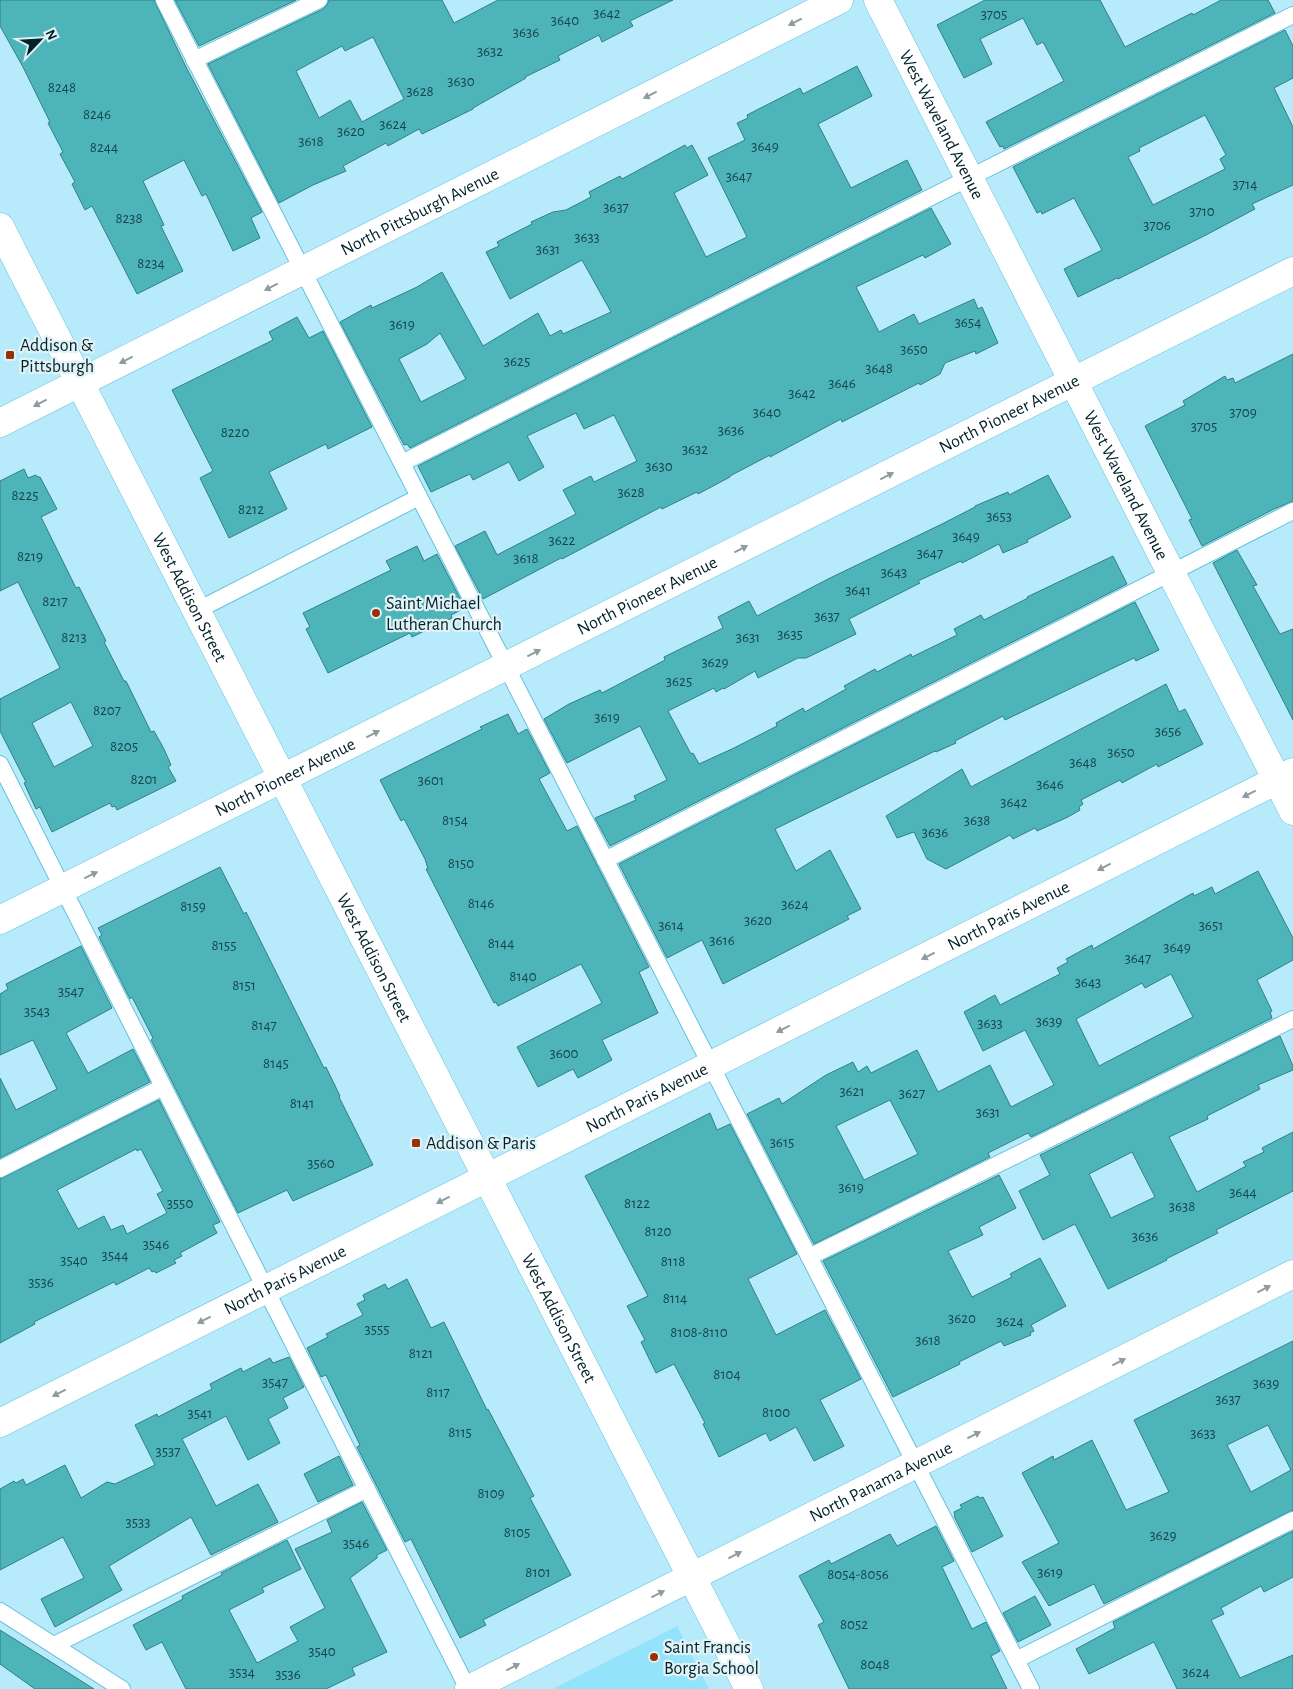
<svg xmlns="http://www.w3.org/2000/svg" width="1293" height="1689" font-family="'Alegreya Sans',sans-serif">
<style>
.built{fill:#93e3fa}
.building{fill:#4db5b9;stroke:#308083;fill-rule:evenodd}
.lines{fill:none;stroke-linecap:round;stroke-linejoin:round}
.service-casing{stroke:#64c1dc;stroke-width:18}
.minor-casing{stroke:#64c1dc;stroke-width:29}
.tertiary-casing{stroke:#64c1dc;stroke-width:29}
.service{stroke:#fff;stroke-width:16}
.minor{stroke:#fff;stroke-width:28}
.tertiary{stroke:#fff;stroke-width:28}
.oneway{fill:#8e9b9f}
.poi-dot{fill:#973108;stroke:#e1f2f7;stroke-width:2}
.labels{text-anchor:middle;stroke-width:4.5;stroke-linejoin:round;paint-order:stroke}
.number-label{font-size:15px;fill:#16464d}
.street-label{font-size:18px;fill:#032129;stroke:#e1f2f7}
.poi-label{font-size:18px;fill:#032129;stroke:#e1f2f7;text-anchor:start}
</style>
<rect width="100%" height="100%" fill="#b7ebfb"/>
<path class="built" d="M 677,1626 L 709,1689 L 553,1689 Z"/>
<g class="building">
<path d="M 0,0 L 154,0 L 185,65 L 262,212 L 251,218 L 260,238 L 233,251 L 206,194 L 202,196 L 184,160 L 143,181 L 164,225 L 161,226 L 183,271 L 137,294 L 92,206 L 85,210 L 72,184 L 75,182 L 60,154 L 63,152 L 48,123 L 50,122 L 23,67 L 0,26 Z"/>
<path d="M 175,0 L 296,0 L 199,46 Z"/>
<path d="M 329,0 L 442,0 L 454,23 L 498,0 L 673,0 L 630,21 L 633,26 L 602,42 L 599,35 L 558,56 L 560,60 L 525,77 L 526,78 L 473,108 L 473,109 L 422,134 L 419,129 L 388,146 L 386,143 L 343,166 L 346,171 L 313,185 L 279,203 L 208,64 L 323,9 L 327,5 ZM 373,37 L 404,99 L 362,122 L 350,100 L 319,118 L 296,71 L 342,46 L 345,51 Z"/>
<path d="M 985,0 L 1100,0 L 1125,47 L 1192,13 L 1193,15 L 1221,0 L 1268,0 L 1275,13 L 1004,149 L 1003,146 L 1000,147 L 986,122 L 1064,81 L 1043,42 L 1037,45 L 1023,18 L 980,39 L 992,64 L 964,78 L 937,25 Z"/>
<path d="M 1285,30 L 1293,46 L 1293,78 L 1274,88 L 1293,127 L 1293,185 L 1252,204 L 1255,209 L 1206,235 L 1118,279 L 1117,278 L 1078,297 L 1064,269 L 1102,250 L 1074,198 L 1042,214 L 1041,211 L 1037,213 L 1013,167 ZM 1205,115 L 1226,155 L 1220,159 L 1225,169 L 1153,205 L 1128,157 L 1140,151 L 1139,148 Z"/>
<path d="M 857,66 L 872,96 L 818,124 L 851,188 L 907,160 L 922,190 L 410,448 L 407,444 L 404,445 L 340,322 L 371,305 L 372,308 L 417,287 L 442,272 L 483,346 L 538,313 L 550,336 L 561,330 L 563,334 L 611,312 L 582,260 L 510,299 L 486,252 L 499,246 L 497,242 L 532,224 L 531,222 L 553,212 L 566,210 L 591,197 L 589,192 L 620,176 L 622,179 L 685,145 L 687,148 L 692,145 L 708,175 L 674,193 L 706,257 L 747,237 L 708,158 L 745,140 L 737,123 L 748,118 L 747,115 L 800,88 L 803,94 ZM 440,333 L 466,379 L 421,402 L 399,359 L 427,344 Z"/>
<path d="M 931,208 L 951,244 L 925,258 L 923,255 L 856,287 L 879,332 L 914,314 L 919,324 L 974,299 L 978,309 L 982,307 L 998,343 L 976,354 L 975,351 L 945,363 L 940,374 L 920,385 L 919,383 L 842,422 L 841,419 L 770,457 L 770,455 L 730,476 L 730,477 L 698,494 L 697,492 L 662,509 L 661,507 L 562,559 L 561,558 L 483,599 L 455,546 L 485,531 L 497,555 L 576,514 L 563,490 L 591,476 L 594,482 L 637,461 L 614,415 L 584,429 L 576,413 L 527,436 L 544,467 L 519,481 L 509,462 L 473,480 L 470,474 L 431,492 L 418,466 Z"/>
<path d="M 297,317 L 309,338 L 323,331 L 372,427 L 328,449 L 326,444 L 269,472 L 287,509 L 229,538 L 200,478 L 213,471 L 172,390 L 273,340 L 269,332 Z"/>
<path d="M 1293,354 L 1293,501 L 1274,509 L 1202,546 L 1189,520 L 1192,519 L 1145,426 L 1185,405 L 1183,401 L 1225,376 L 1227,380 L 1233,378 L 1235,383 Z"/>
<path d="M 24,469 L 28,478 L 36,475 L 38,477 L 40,477 L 57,509 L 41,517 L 76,588 L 79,587 L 106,641 L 104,642 L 124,681 L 126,681 L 151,732 L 154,731 L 164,749 L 171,765 L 168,767 L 176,781 L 117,810 L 115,806 L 112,807 L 110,803 L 52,832 L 40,807 L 36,809 L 24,783 L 26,782 L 0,731 L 0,699 L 60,668 L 18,582 L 0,591 L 0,481 ZM 71,702 L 93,746 L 54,767 L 32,723 Z"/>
<path d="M 1048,475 L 1071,517 L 1027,540 L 1028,542 L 1003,553 L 999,544 L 962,563 L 961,561 L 918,581 L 920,583 L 849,619 L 856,634 L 806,658 L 798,658 L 758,678 L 755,671 L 724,689 L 723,688 L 716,692 L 714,688 L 668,711 L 691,754 L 693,753 L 699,764 L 734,748 L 777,726 L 776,723 L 803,708 L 805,712 L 846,689 L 844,686 L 875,669 L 877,672 L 911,654 L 912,657 L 957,635 L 954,629 L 981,615 L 984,620 L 1028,598 L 1027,597 L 1113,556 L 1127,584 L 610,846 L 595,818 L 636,800 L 634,796 L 667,780 L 640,726 L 567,763 L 544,719 L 569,704 L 600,690 L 602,693 L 665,660 L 664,657 L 723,628 L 718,617 L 749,601 L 757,616 L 828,579 L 942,524 L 975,507 L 975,506 L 1008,492 L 1009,495 Z"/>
<path d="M 417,546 L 424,561 L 437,554 L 465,608 L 451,615 L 452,618 L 412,637 L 410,633 L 328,673 L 306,629 L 310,627 L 303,613 L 391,570 L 386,561 Z"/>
<path d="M 1237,550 L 1257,585 L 1253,586 L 1280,634 L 1293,629 L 1293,720 L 1213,563 Z"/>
<path d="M 1135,602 L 1159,650 L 1136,661 L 1134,658 L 1005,720 L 1003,716 L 955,741 L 956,743 L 936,752 L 935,751 L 775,829 L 796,871 L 830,850 L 861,909 L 847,916 L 849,919 L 723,984 L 702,940 L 667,958 L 619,864 Z"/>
<path d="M 1166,684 L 1179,712 L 1185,709 L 1203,744 L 1158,767 L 1157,764 L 1122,783 L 1120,780 L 1081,800 L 1083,804 L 1079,807 L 1080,810 L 1068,817 L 1037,831 L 1035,828 L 1013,839 L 1010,835 L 946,869 L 927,859 L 914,832 L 897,838 L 886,816 L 962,769 L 971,787 Z"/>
<path d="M 508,714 L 518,734 L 527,729 L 550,773 L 539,779 L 567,831 L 577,826 L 649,967 L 639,972 L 658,1013 L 602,1040 L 612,1060 L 578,1078 L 573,1069 L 538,1087 L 517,1047 L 602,1003 L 581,964 L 498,1006 L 496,1002 L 494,1003 L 426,869 L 428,869 L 425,859 L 404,819 L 401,821 L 380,780 L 482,729 L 480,727 Z"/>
<path d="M 220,867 L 244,914 L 246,912 L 324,1068 L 326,1067 L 340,1096 L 339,1097 L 373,1165 L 293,1201 L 287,1190 L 238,1213 L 151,1040 L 153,1038 L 132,997 L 130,999 L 99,937 L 102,935 L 98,928 Z"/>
<path d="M 1258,871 L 1293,938 L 1293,960 L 1257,980 L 1272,1011 L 1270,1012 L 1272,1018 L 1031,1137 L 1028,1133 L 988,1153 L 990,1157 L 814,1244 L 747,1114 L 779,1098 L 782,1104 L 826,1075 L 853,1062 L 858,1072 L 867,1066 L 871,1073 L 917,1050 L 938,1092 L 990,1065 L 1011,1107 L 1054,1085 L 1025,1030 L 983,1051 L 964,1012 L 995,995 L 1000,1005 L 1060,974 L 1057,968 L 1068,962 L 1066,959 L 1092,945 L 1093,949 L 1193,893 L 1194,896 L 1212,887 L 1215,894 ZM 1171,974 L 1193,1017 L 1099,1066 L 1076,1019 L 1142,983 L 1145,988 ZM 890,1100 L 918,1154 L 864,1180 L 836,1126 Z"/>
<path d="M 81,946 L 112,1008 L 66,1033 L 88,1073 L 133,1049 L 150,1082 L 0,1158 L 0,1078 L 16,1110 L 57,1089 L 33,1040 L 0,1055 L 0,994 L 8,989 L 6,984 Z"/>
<path d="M 1280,1036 L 1293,1066 L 1293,1070 L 1258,1085 L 1260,1089 L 1207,1116 L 1208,1119 L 1169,1137 L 1197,1192 L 1246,1166 L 1243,1162 L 1264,1152 L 1262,1148 L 1293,1132 L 1293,1191 L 1216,1230 L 1218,1233 L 1166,1259 L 1167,1260 L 1108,1289 L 1075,1224 L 1043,1240 L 1019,1191 L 1050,1175 L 1040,1155 ZM 1132,1152 L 1155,1197 L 1111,1218 L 1089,1174 Z"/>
<path d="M 159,1100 L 220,1222 L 213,1225 L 217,1233 L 180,1253 L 182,1256 L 174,1260 L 176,1263 L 156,1273 L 154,1271 L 152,1272 L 149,1268 L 116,1285 L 114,1282 L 34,1322 L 35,1324 L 0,1343 L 0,1179 ZM 136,1149 L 137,1151 L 141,1149 L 163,1191 L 157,1194 L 167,1213 L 127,1234 L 123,1225 L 111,1230 L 104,1216 L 78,1229 L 57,1190 Z"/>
<path d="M 710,1113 L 717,1130 L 730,1124 L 797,1254 L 748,1279 L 776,1335 L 825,1310 L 861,1379 L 820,1400 L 844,1446 L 814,1461 L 796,1427 L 770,1441 L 766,1433 L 719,1457 L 703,1424 L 705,1423 L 674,1364 L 656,1373 L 641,1342 L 645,1340 L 627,1306 L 648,1296 L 585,1176 Z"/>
<path d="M 999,1175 L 1016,1208 L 979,1227 L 983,1235 L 948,1251 L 972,1297 L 1012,1277 L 1010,1274 L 1040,1258 L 1066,1306 L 1031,1325 L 1034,1331 L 1030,1333 L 1031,1335 L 1004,1346 L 1001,1341 L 959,1362 L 960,1364 L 893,1397 L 823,1261 Z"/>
<path d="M 407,1279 L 431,1328 L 444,1322 L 487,1410 L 488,1409 L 534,1496 L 530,1498 L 571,1575 L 483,1620 L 486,1625 L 460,1638 L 411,1539 L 405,1542 L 357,1447 L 360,1445 L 326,1375 L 321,1377 L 307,1348 L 328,1337 L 326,1334 L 363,1315 L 357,1304 L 365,1300 L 363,1295 L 385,1284 L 388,1289 Z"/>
<path d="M 1293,1341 L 1293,1510 L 1104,1604 L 1094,1584 L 1049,1606 L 1022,1562 L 1059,1543 L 1022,1473 L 1053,1456 L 1054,1460 L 1092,1440 L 1126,1510 L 1169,1492 L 1134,1420 ZM 1268,1425 L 1291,1470 L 1251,1492 L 1227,1445 Z"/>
<path d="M 289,1357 L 304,1387 L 283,1398 L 288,1408 L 268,1419 L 280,1443 L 248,1460 L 226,1416 L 182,1439 L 216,1506 L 258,1484 L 278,1522 L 211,1555 L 191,1517 L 109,1566 L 122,1590 L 55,1627 L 41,1599 L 84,1578 L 63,1537 L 0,1570 L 0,1489 L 14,1481 L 16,1483 L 23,1479 L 26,1485 L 65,1465 L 81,1498 L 107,1482 L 115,1484 L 155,1465 L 135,1425 L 157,1414 L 158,1417 L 212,1389 L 210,1384 L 241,1368 L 243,1372 L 270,1358 L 273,1363 Z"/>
<path d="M 339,1456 L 353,1485 L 318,1502 L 304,1474 Z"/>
<path d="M 978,1496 L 980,1498 L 983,1497 L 1003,1536 L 972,1552 L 954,1516 L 955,1515 L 954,1512 L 962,1508 L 960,1505 Z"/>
<path d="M 362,1502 L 387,1550 L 377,1555 L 377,1558 L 350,1578 L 387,1652 L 352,1668 L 355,1675 L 326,1689 L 186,1689 L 162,1642 L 146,1650 L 133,1625 L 183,1599 L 182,1596 L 222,1575 L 221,1573 L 287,1540 L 301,1569 L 262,1588 L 264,1592 L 229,1610 L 257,1663 L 298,1641 L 290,1627 L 325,1608 L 295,1549 L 332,1532 L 327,1520 Z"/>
<path d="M 936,1526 L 954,1561 L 942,1567 L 972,1629 L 986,1622 L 1000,1651 L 991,1656 L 1007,1689 L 849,1689 L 818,1625 L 824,1622 L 799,1576 L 829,1560 L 831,1564 L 890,1534 L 897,1546 Z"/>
<path d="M 1293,1531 L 1293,1577 L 1264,1592 L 1261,1586 L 1221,1608 L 1224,1614 L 1211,1620 L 1240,1678 L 1293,1655 L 1293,1689 L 1177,1689 L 1154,1642 L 1089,1674 L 1076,1649 L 1115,1628 L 1113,1622 Z"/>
<path d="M 1035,1596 L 1051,1625 L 1018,1642 L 1003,1613 Z"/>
<path d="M 0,1630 L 56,1665 L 94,1689 L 35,1689 L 0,1664 Z"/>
</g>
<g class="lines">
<g class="service-casing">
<g id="service">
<path d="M 164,0 L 1031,1689"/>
<path d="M 194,60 L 319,0"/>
<path d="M 402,463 L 1293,15"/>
<path d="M 196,611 L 419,497"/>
<path d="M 0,764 L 468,1689"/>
<path d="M 605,860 L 1293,511"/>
<path d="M 0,1169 L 163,1087"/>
<path d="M 809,1257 L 1293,1019"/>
<path d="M 0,1611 L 122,1689"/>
<path d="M 54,1645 L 367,1489"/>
<path d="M 1016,1660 L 1293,1520"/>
</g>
</g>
<g class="minor-casing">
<g id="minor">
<path id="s1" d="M 878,0 L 1293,811"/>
<path id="s2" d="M 0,423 L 839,0"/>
<path id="s3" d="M 0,920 L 1293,271"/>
<path id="s4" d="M 0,1423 L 1293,772"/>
<path id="s5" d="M 469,1689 L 1293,1274"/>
</g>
</g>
<g class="tertiary-casing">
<g id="tertiary">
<path id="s6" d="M 0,227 L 749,1689"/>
</g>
</g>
<use href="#service" class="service"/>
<use href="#minor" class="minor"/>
<use href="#tertiary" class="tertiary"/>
</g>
<defs><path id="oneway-solid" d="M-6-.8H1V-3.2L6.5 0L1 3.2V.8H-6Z" transform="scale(1.25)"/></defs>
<g class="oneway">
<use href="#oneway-solid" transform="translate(795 22) rotate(153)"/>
<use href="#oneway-solid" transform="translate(650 95) rotate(153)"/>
<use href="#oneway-solid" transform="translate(271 287) rotate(153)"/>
<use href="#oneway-solid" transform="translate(126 360) rotate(153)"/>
<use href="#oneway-solid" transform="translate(40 403) rotate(153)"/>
<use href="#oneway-solid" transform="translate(887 476) rotate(-27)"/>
<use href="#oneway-solid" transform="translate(741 549) rotate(-27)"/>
<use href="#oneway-solid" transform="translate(534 653) rotate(-27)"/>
<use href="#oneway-solid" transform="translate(373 734) rotate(-27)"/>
<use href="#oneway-solid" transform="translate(1249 794) rotate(153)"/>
<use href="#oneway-solid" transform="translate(1104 867) rotate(153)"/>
<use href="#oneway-solid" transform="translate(91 875) rotate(-26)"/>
<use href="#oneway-solid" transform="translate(928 956) rotate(153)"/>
<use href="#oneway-solid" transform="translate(783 1029) rotate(153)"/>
<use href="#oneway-solid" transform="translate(443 1200) rotate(153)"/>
<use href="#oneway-solid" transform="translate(1264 1289) rotate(-27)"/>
<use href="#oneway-solid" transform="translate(204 1320) rotate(153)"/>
<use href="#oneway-solid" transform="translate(1119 1362) rotate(-27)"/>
<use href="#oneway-solid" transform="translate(59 1393) rotate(153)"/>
<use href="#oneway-solid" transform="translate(974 1435) rotate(-27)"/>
<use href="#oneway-solid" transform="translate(735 1555) rotate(-27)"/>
<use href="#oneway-solid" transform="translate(658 1594) rotate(-27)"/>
<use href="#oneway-solid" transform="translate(513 1667) rotate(-27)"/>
</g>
<g class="poi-dot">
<rect x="5" y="350" width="10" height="10" rx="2.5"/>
<circle cx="376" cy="613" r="5"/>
<rect x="411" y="1138" width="10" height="10" rx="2.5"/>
<circle cx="654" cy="1657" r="5"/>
</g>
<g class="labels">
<g class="number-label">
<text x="607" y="18">3642</text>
<text x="994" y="19">3705</text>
<text x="565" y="25">3640</text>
<text x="526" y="37">3636</text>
<text x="490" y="56">3632</text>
<text x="461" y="86">3630</text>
<text x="62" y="92">8248</text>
<text x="420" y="96">3628</text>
<text x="97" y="119">8246</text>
<text x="393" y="129">3624</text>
<text x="351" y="136">3620</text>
<text x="311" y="146">3618</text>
<text x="765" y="151">3649</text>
<text x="104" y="152">8244</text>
<text x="739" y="181">3647</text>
<text x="1245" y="189">3714</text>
<text x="616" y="212">3637</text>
<text x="1202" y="216">3710</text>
<text x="129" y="223">8238</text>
<text x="1157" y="230">3706</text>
<text x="587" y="242">3633</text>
<text x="548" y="254">3631</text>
<text x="151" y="268">8234</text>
<text x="968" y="327">3654</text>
<text x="402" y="329">3619</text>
<text x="914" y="354">3650</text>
<text x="517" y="366">3625</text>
<text x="879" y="373">3648</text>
<text x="842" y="388">3646</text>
<text x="802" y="398">3642</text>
<text x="767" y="417">3640</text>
<text x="1243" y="417">3709</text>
<text x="1204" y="431">3705</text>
<text x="731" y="435">3636</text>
<text x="235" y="437">8220</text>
<text x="695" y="454">3632</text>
<text x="659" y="471">3630</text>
<text x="631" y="497">3628</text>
<text x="25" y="500">8225</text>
<text x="251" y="514">8212</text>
<text x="999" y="521">3653</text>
<text x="966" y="541">3649</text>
<text x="562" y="545">3622</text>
<text x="930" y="558">3647</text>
<text x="30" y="561">8219</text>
<text x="526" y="563">3618</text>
<text x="894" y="577">3643</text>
<text x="858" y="595">3641</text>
<text x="55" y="606">8217</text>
<text x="827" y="621">3637</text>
<text x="790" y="639">3635</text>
<text x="74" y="642">8213</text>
<text x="748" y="642">3631</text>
<text x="715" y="667">3629</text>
<text x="679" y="686">3625</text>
<text x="107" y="715">8207</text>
<text x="607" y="722">3619</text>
<text x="1168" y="736">3656</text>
<text x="124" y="751">8205</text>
<text x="1121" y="757">3650</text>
<text x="1083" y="767">3648</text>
<text x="144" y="784">8201</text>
<text x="431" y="785">3601</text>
<text x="1050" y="789">3646</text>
<text x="1014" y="807">3642</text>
<text x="455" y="825">8154</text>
<text x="977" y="825">3638</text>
<text x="935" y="837">3636</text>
<text x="461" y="868">8150</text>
<text x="481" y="908">8146</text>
<text x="795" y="909">3624</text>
<text x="193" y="911">8159</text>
<text x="758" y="925">3620</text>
<text x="671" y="930">3614</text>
<text x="1211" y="930">3651</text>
<text x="722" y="945">3616</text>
<text x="501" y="948">8144</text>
<text x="224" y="950">8155</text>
<text x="1177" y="952">3649</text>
<text x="1138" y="963">3647</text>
<text x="523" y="981">8140</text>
<text x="1088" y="987">3643</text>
<text x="244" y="990">8151</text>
<text x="71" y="996">3547</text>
<text x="37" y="1016">3543</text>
<text x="1049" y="1026">3639</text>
<text x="990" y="1028">3633</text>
<text x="264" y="1030">8147</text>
<text x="564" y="1058">3600</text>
<text x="276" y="1068">8145</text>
<text x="852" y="1096">3621</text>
<text x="912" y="1098">3627</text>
<text x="302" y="1108">8141</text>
<text x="988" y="1117">3631</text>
<text x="782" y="1147">3615</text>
<text x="321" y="1168">3560</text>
<text x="851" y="1192">3619</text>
<text x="1243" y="1197">3644</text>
<text x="180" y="1208">3550</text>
<text x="637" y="1208">8122</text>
<text x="1182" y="1211">3638</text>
<text x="658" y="1236">8120</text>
<text x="1145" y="1241">3636</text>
<text x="156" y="1249">3546</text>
<text x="115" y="1260">3544</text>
<text x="74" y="1265">3540</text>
<text x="673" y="1266">8118</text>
<text x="41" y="1287">3536</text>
<text x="675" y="1303">8114</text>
<text x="962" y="1323">3620</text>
<text x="1010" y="1326">3624</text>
<text x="377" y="1334">3555</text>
<text x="699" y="1337">8108-8110</text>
<text x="928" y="1345">3618</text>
<text x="421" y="1358">8121</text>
<text x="727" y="1379">8104</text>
<text x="275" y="1387">3547</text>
<text x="1266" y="1388">3639</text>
<text x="438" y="1397">8117</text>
<text x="1228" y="1404">3637</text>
<text x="776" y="1417">8100</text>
<text x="200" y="1418">3541</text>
<text x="460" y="1437">8115</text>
<text x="1203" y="1438">3633</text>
<text x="168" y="1456">3537</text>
<text x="491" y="1498">8109</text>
<text x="138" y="1527">3533</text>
<text x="517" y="1537">8105</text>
<text x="1163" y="1540">3629</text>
<text x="356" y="1548">3546</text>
<text x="538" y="1577">8101</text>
<text x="1050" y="1577">3619</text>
<text x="858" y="1579">8054-8056</text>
<text x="854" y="1629">8052</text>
<text x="322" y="1656">3540</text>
<text x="875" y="1669">8048</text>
<text x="242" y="1677">3534</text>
<text x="1196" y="1677">3624</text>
<text x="288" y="1679">3536</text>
</g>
<g class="street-label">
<text dy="6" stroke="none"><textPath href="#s1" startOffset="140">West Waveland Avenue</textPath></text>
<text dy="6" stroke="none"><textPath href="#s2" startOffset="470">North Pittsburgh Avenue</textPath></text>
<text dy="6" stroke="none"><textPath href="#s3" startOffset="1129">North Pioneer Avenue</textPath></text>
<text dy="6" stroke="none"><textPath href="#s1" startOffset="545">West Waveland Avenue</textPath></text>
<text dy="6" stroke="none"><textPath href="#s3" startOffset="724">North Pioneer Avenue</textPath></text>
<text dy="6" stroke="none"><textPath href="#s6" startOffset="416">West Addison Street</textPath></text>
<text dy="6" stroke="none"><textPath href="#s3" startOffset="319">North Pioneer Avenue</textPath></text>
<text dy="6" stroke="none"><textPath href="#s4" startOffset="1129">North Paris Avenue</textPath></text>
<text dy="6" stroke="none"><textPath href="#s6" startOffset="821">West Addison Street</textPath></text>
<text dy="6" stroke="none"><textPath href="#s4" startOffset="724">North Paris Avenue</textPath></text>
<text dy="6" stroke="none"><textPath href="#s4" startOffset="319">North Paris Avenue</textPath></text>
<text dy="6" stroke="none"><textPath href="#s6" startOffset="1226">West Addison Street</textPath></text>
<text dy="6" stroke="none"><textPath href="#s5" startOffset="461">North Panama Avenue</textPath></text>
</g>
<g class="poi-label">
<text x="20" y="351">Addison &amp;<tspan x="20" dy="21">Pittsburgh</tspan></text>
<text x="386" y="609">Saint Michael<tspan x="386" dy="21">Lutheran Church</tspan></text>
<text x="426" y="1149">Addison &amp; Paris</text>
<text x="664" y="1653">Saint Francis<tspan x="664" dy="21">Borgia School</tspan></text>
</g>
</g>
<g transform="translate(40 40) rotate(65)" stroke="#e1f2f7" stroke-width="4" paint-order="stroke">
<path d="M0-4L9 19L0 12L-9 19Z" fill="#032129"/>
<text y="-8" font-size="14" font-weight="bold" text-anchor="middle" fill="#032129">N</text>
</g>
</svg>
